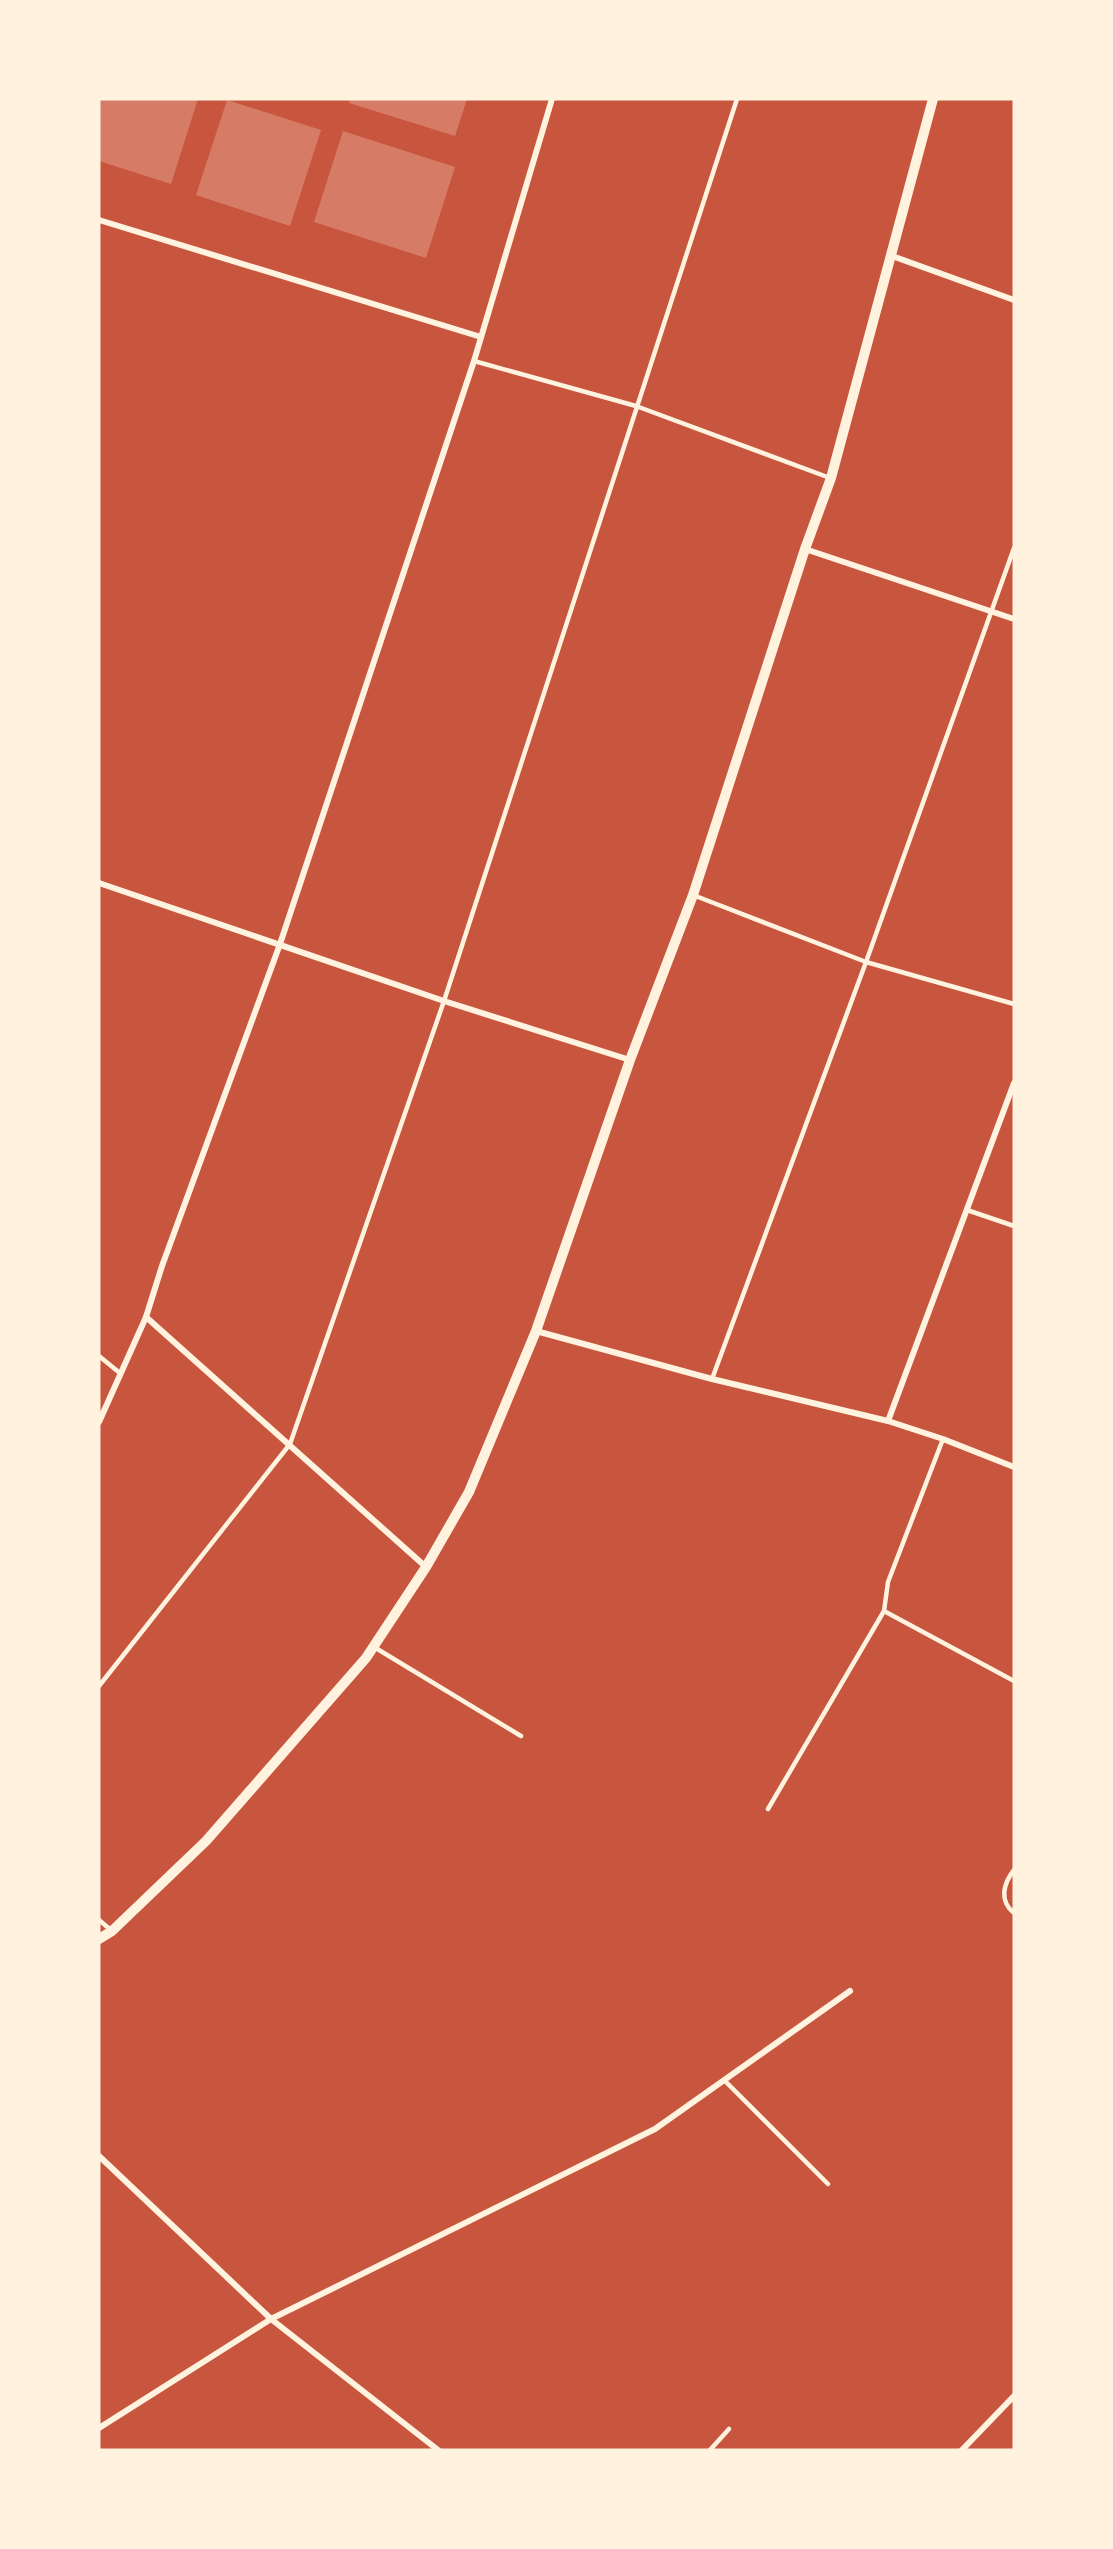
<svg xmlns="http://www.w3.org/2000/svg" width="1113" height="2549" font-family="Manrope,sans-serif">
<style>
.building{fill:#d67c66}
.lines{fill:none;stroke-linecap:round;stroke-linejoin:round}
.service{stroke:#fff3e0;stroke-width:4.5}
.minor{stroke:#fff3e0;stroke-width:6}
.tertiary{stroke:#fff3e0;stroke-width:10}
</style>
<rect width="100%" height="100%" fill="#c8553d"/>
<g class="building">
<path d="M 99,99 L 198,99 L 171,184 L 99,161 Z"/>
<path d="M 350,99 L 467,99 L 455,136 L 349,103 Z"/>
<path d="M 227,100 L 321,130 L 290,226 L 196,195 Z"/>
<path d="M 343,131 L 455,167 L 426,258 L 314,222 Z"/>
</g>
<g class="lines">
<g class="service">
<path d="M 474,361 L 636,406 L 830,478"/>
<path d="M 693,895 L 866,962 L 1014,1004"/>
<path d="M 967,1210 L 1014,1226"/>
<path d="M 99,1356 L 121,1374"/>
<path d="M 712,1379 L 866,962 L 1014,548"/>
<path d="M 943,1439 L 888,1582 L 884,1611 L 1014,1681"/>
<path d="M 374,1647 L 521,1736"/>
<path d="M 99,1686 L 290,1444 L 444,1001 L 737,99"/>
<path d="M 768,1809 L 884,1611"/>
<path d="M 1014,1870 C 1003,1884 999,1901 1014,1913"/>
<path d="M 99,1920 L 112,1931"/>
<path d="M 724,2080 L 828,2184"/>
<path d="M 710,2450 L 729,2429"/>
</g>
<g class="minor">
<path d="M 99,220 L 481,337"/>
<path d="M 892,256 L 1014,300"/>
<path d="M 805,549 L 1014,619"/>
<path d="M 99,883 L 444,1001 L 630,1060"/>
<path d="M 146,1317 L 426,1567"/>
<path d="M 536,1331 L 712,1379 L 888,1421 L 943,1439 L 1014,1467"/>
<path d="M 888,1421 L 1014,1083"/>
<path d="M 99,1422 L 146,1317 L 162,1266 L 280,944 L 474,361 L 552,99"/>
<path d="M 99,2156 L 271,2319 L 438,2450"/>
<path d="M 99,2428 L 271,2319 L 655,2129 L 850,1991"/>
<path d="M 962,2450 L 1014,2396"/>
</g>
<path class="tertiary" d="M 99,1939 L 112,1931 L 206,1841 L 366,1658 L 426,1567 L 469,1492 L 536,1331 L 630,1060 L 693,895 L 805,549 L 831,478 L 933,99"/>
</g>
<rect width="1113" height="2549" fill="none" stroke="#fff3e0" stroke-width="201"/>
</svg>
